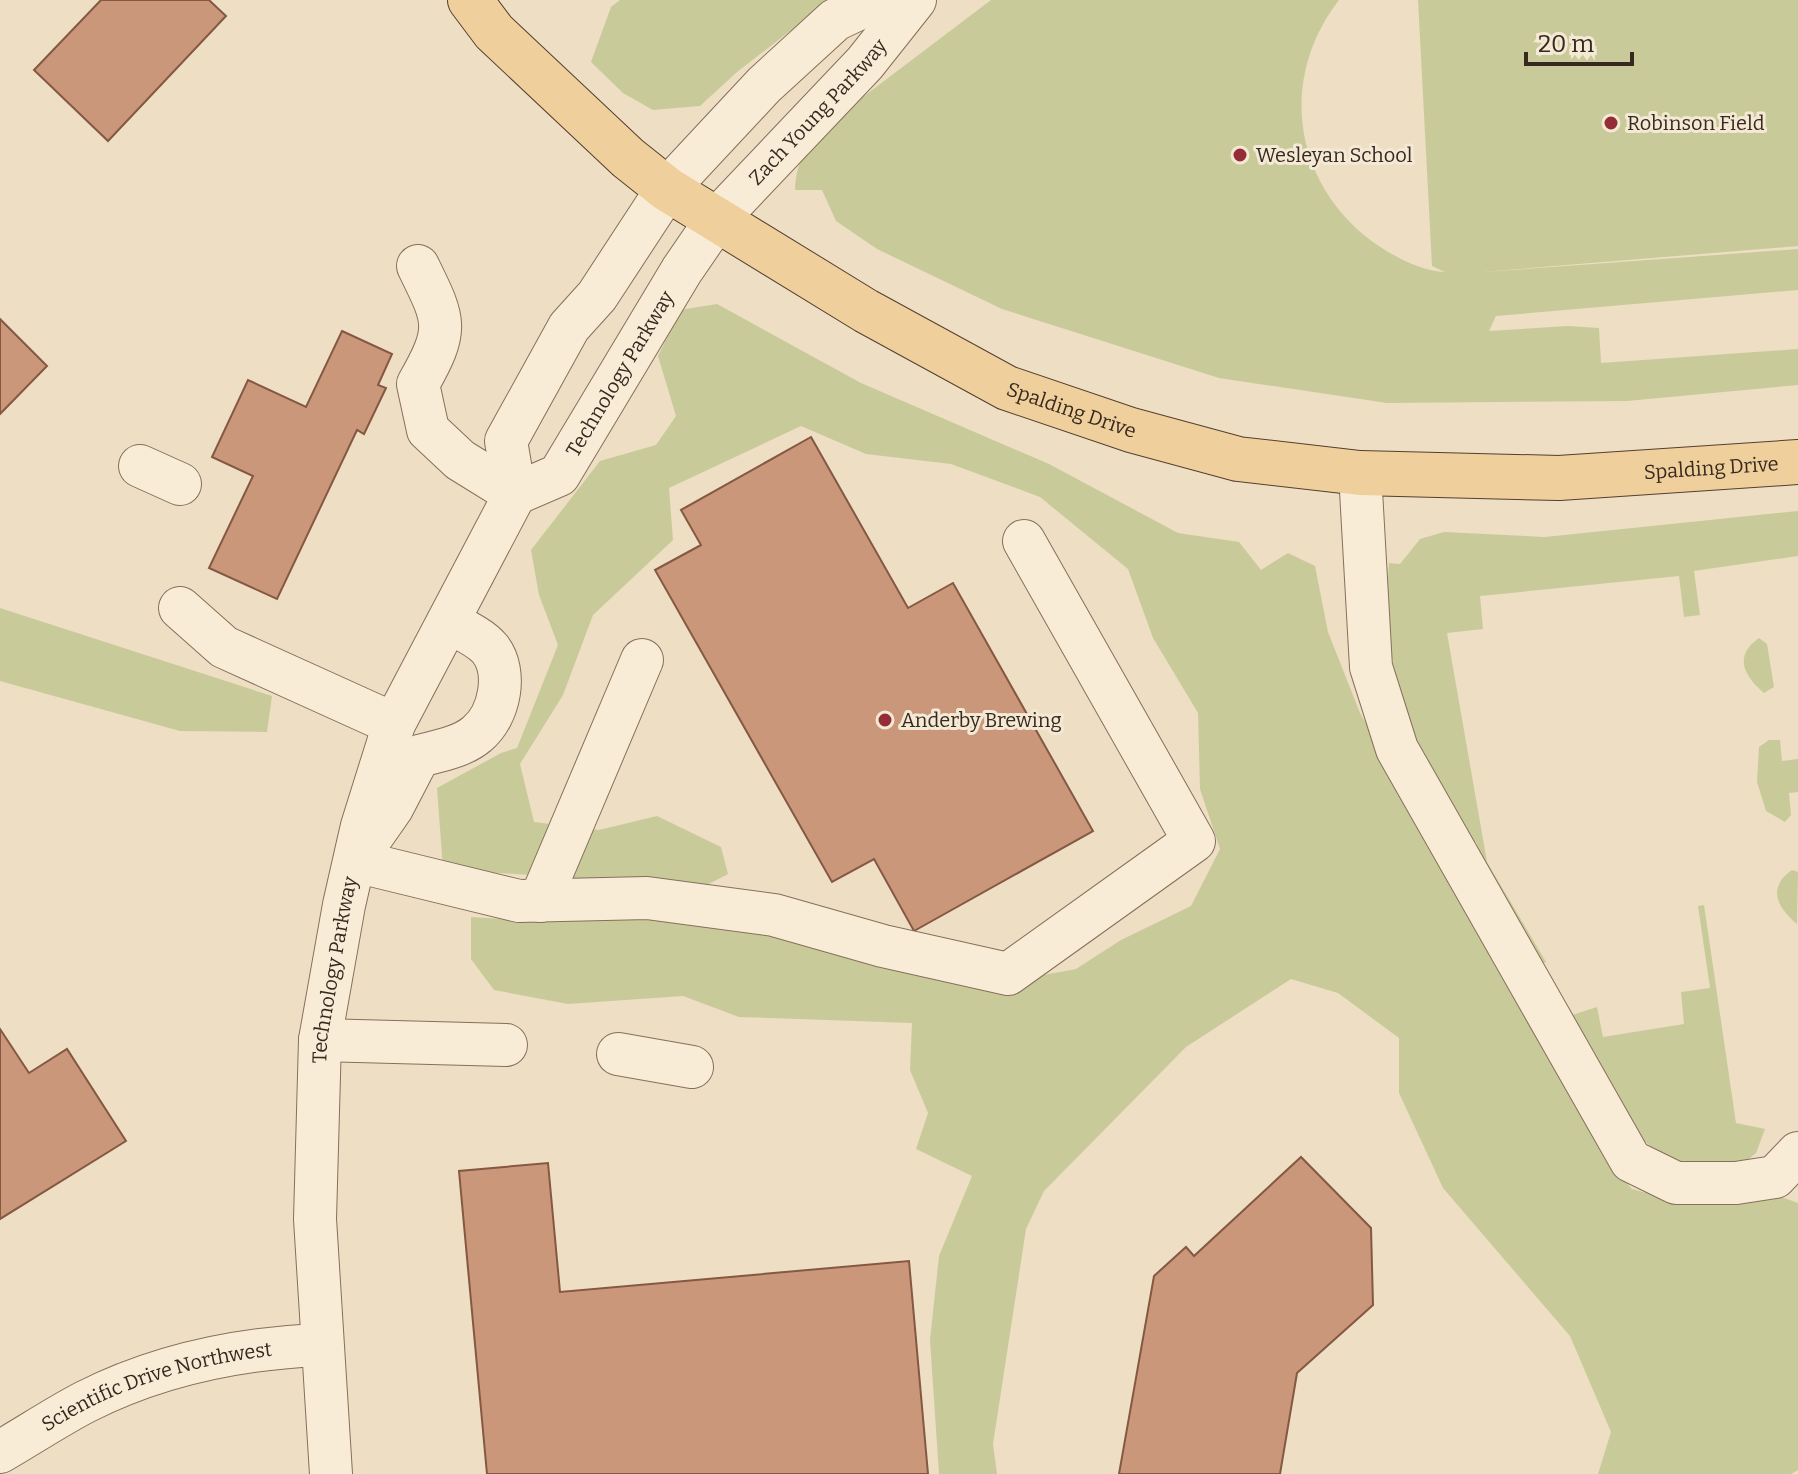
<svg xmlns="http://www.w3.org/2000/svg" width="1798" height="1474" font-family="Bitter,serif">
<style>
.green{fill:#c8cb99}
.building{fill:#ca977b;stroke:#855842;stroke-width:2}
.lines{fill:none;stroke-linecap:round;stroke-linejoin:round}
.minor-casing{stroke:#876f5b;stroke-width:44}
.major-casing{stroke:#553e2f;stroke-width:46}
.minor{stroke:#f8ecd7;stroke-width:42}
.major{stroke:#efd09d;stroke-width:44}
.poi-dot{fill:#942d35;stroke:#f4e9d4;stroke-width:3}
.labels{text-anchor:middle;stroke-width:6;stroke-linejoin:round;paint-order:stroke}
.street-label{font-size:20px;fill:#37291f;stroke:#f4e9d4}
.poi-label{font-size:20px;fill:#37291f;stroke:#f4e9d4;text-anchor:start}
</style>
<rect width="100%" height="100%" fill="#eddec4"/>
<g class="green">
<path d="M 620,0 L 830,0 L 737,72 L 700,106 L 653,110 L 623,93 L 591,62 L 611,7 Z"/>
<path d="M 991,0 L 1339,0 C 1278,79 1293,183 1373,242 C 1393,256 1420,271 1445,272 L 1432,266 L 1418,0 L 1798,0 L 1798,246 L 1471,273 L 1798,249 L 1798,290 L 1496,316 L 1489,331 L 1568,326 L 1599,328 L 1601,363 L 1798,349 L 1798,385 L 1627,401 L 1387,403 L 1219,378 L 1002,309 L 877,249 L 836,221 L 822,190 L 795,190 C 796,161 807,146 826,125 Z"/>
<path d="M 717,304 L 861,383 L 1049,464 L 1178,533 L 1239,542 L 1261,570 L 1288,553 L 1315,566 L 1328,632 L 1360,713 L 1457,882 L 1604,1157 L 1632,1189 L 1672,1200 L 1773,1194 L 1798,1203 L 1798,1470 L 1791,1474 L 1598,1474 L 1611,1432 L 1570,1336 L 1443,1188 L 1399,1093 L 1399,1038 L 1338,993 L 1291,979 L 1186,1047 L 1044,1191 L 1026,1229 L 993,1444 L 997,1474 L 939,1474 L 930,1340 L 939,1256 L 972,1176 L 916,1149 L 928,1113 L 910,1070 L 912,1023 L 739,1017 L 683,996 L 568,1004 L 494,990 L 471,959 L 471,917 L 517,920 L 642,916 L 827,945 L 983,986 L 1076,969 L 1121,940 L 1191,906 L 1220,849 L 1200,789 L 1198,713 L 1153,638 L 1128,569 L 1040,497 L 951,464 L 866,454 L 801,426 L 669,488 L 673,540 L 593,615 L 563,695 L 520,764 L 534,822 L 599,830 L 657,816 L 721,847 L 728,874 L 703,887 L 443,869 L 437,788 L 501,753 L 517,748 L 558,645 L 539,595 L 531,550 L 600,461 L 656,445 L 676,416 L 658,356 L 680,310 Z"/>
<path d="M 1798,511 L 1798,556 L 1694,571 L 1700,615 L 1684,617 L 1679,576 L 1480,596 L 1483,629 L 1447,633 L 1487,862 L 1546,962 L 1536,967 L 1473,853 L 1479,850 L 1476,842 L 1463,835 C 1412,741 1380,673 1389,563 L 1400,564 L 1420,539 L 1444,532 L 1545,537 Z"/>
<path d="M 0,608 L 272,696 L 267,732 L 180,731 L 0,681 Z"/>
<path d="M 1759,638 L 1767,644 L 1774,687 L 1764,693 C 1744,676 1733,656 1759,638 Z"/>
<path d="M 1769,740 L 1780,740 L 1782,761 L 1798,759 L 1798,792 L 1789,793 L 1791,815 L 1785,822 L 1766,811 L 1757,782 L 1759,747 Z"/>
<path d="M 1792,870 L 1798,872 L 1797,924 C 1778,908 1766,888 1792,870 Z"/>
<path d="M 1704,905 L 1736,1123 L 1765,1129 L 1756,1153 L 1743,1164 C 1724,1164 1700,1168 1682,1162 C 1623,1146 1594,1066 1566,1017 L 1597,1007 L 1603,1037 L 1684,1024 L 1681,992 L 1710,988 L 1698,906 Z"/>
</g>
<g class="building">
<path d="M 101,0 L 209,0 L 226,16 L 108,141 L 34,70 Z"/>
<path d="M 0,319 L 47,366 L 0,414 Z"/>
<path d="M 342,331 L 392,354 L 378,385 L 386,388 L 364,434 L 357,430 L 277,599 L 209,568 L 253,476 L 212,457 L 248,380 L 306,407 Z"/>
<path d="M 811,437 L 908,608 L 953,583 L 1093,831 L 914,931 L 874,859 L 832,882 L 655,570 L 701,545 L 681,510 Z"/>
<path d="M 0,1029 L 29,1073 L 67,1049 L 126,1141 L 0,1219 Z"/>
<path d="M 1301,1157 L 1371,1228 L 1373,1305 L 1297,1373 L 1280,1474 L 1119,1474 L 1154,1276 L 1186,1247 L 1194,1256 Z"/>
<path d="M 548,1163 L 560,1292 L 909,1261 L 928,1474 L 487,1474 L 459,1171 Z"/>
</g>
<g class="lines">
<g class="minor-casing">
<g id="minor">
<path d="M 418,266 C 445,321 450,328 418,384 L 428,430 L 460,460 L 515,494"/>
<path d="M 140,466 L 180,484"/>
<path d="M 1360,473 L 1371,667 L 1397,749 L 1631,1161 L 1676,1183 L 1736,1183 L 1775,1177 L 1798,1153"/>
<path id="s1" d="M 515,494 L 559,475 L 682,270 L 717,219 L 865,63 L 915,0"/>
<path d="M 515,494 L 506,441 L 569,327 L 597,296 L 667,189 L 764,85 L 835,20 L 877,0"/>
<path d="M 180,608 L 224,647 L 394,724"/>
<path d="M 448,622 C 461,629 480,637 490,649 C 508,672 500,715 477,734 C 462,747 438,751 419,756 L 392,808 L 355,861 L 519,901 L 647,898 L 774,915 L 883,946 L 1008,974 L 1194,841 L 1024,541"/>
<path d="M 540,901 L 642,660"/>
<path d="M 320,1040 L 506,1045"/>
<path d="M 618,1054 L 692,1067"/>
<path id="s2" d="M 0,1452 C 28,1436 56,1417 85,1402 C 158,1365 241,1348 322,1345"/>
<path id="s3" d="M 331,1474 L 315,1219 L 320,1040 L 344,905 L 362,826 L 394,724 L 515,494"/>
</g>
</g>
<g class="major-casing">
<g id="major">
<path id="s4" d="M 470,0 L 494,32 L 628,158 L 667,189 L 866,311 L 1007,388 L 1131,430 L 1238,459 L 1360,473 L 1559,478 L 1798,462"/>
</g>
</g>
<use href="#minor" class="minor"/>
<use href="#major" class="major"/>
</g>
<g class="poi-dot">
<circle cx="1611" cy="123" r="8"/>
<circle cx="1240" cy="155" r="8"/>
<circle cx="885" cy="720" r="8"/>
</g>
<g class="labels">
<g class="street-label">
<text dy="7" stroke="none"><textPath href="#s1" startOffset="496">Zach Young Parkway</textPath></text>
<text dy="7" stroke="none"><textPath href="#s1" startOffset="166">Technology Parkway</textPath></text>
<text dy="7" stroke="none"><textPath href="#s4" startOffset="736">Spalding Drive</textPath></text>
<text dy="7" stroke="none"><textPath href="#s4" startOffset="1384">Spalding Drive</textPath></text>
<text dy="7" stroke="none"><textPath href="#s3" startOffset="506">Technology Parkway</textPath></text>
<text dy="7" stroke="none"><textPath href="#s2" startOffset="172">Scientific Drive Northwest</textPath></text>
</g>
<g class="poi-label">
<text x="1627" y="130">Robinson Field</text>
<text x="1256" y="162">Wesleyan School</text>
<text x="901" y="727">Anderby Brewing</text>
</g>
</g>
<path d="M1526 52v12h106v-12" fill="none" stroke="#37291f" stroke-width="4"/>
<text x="1538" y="52" font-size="24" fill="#37291f" stroke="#f4e9d4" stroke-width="6" paint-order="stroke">20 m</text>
</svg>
